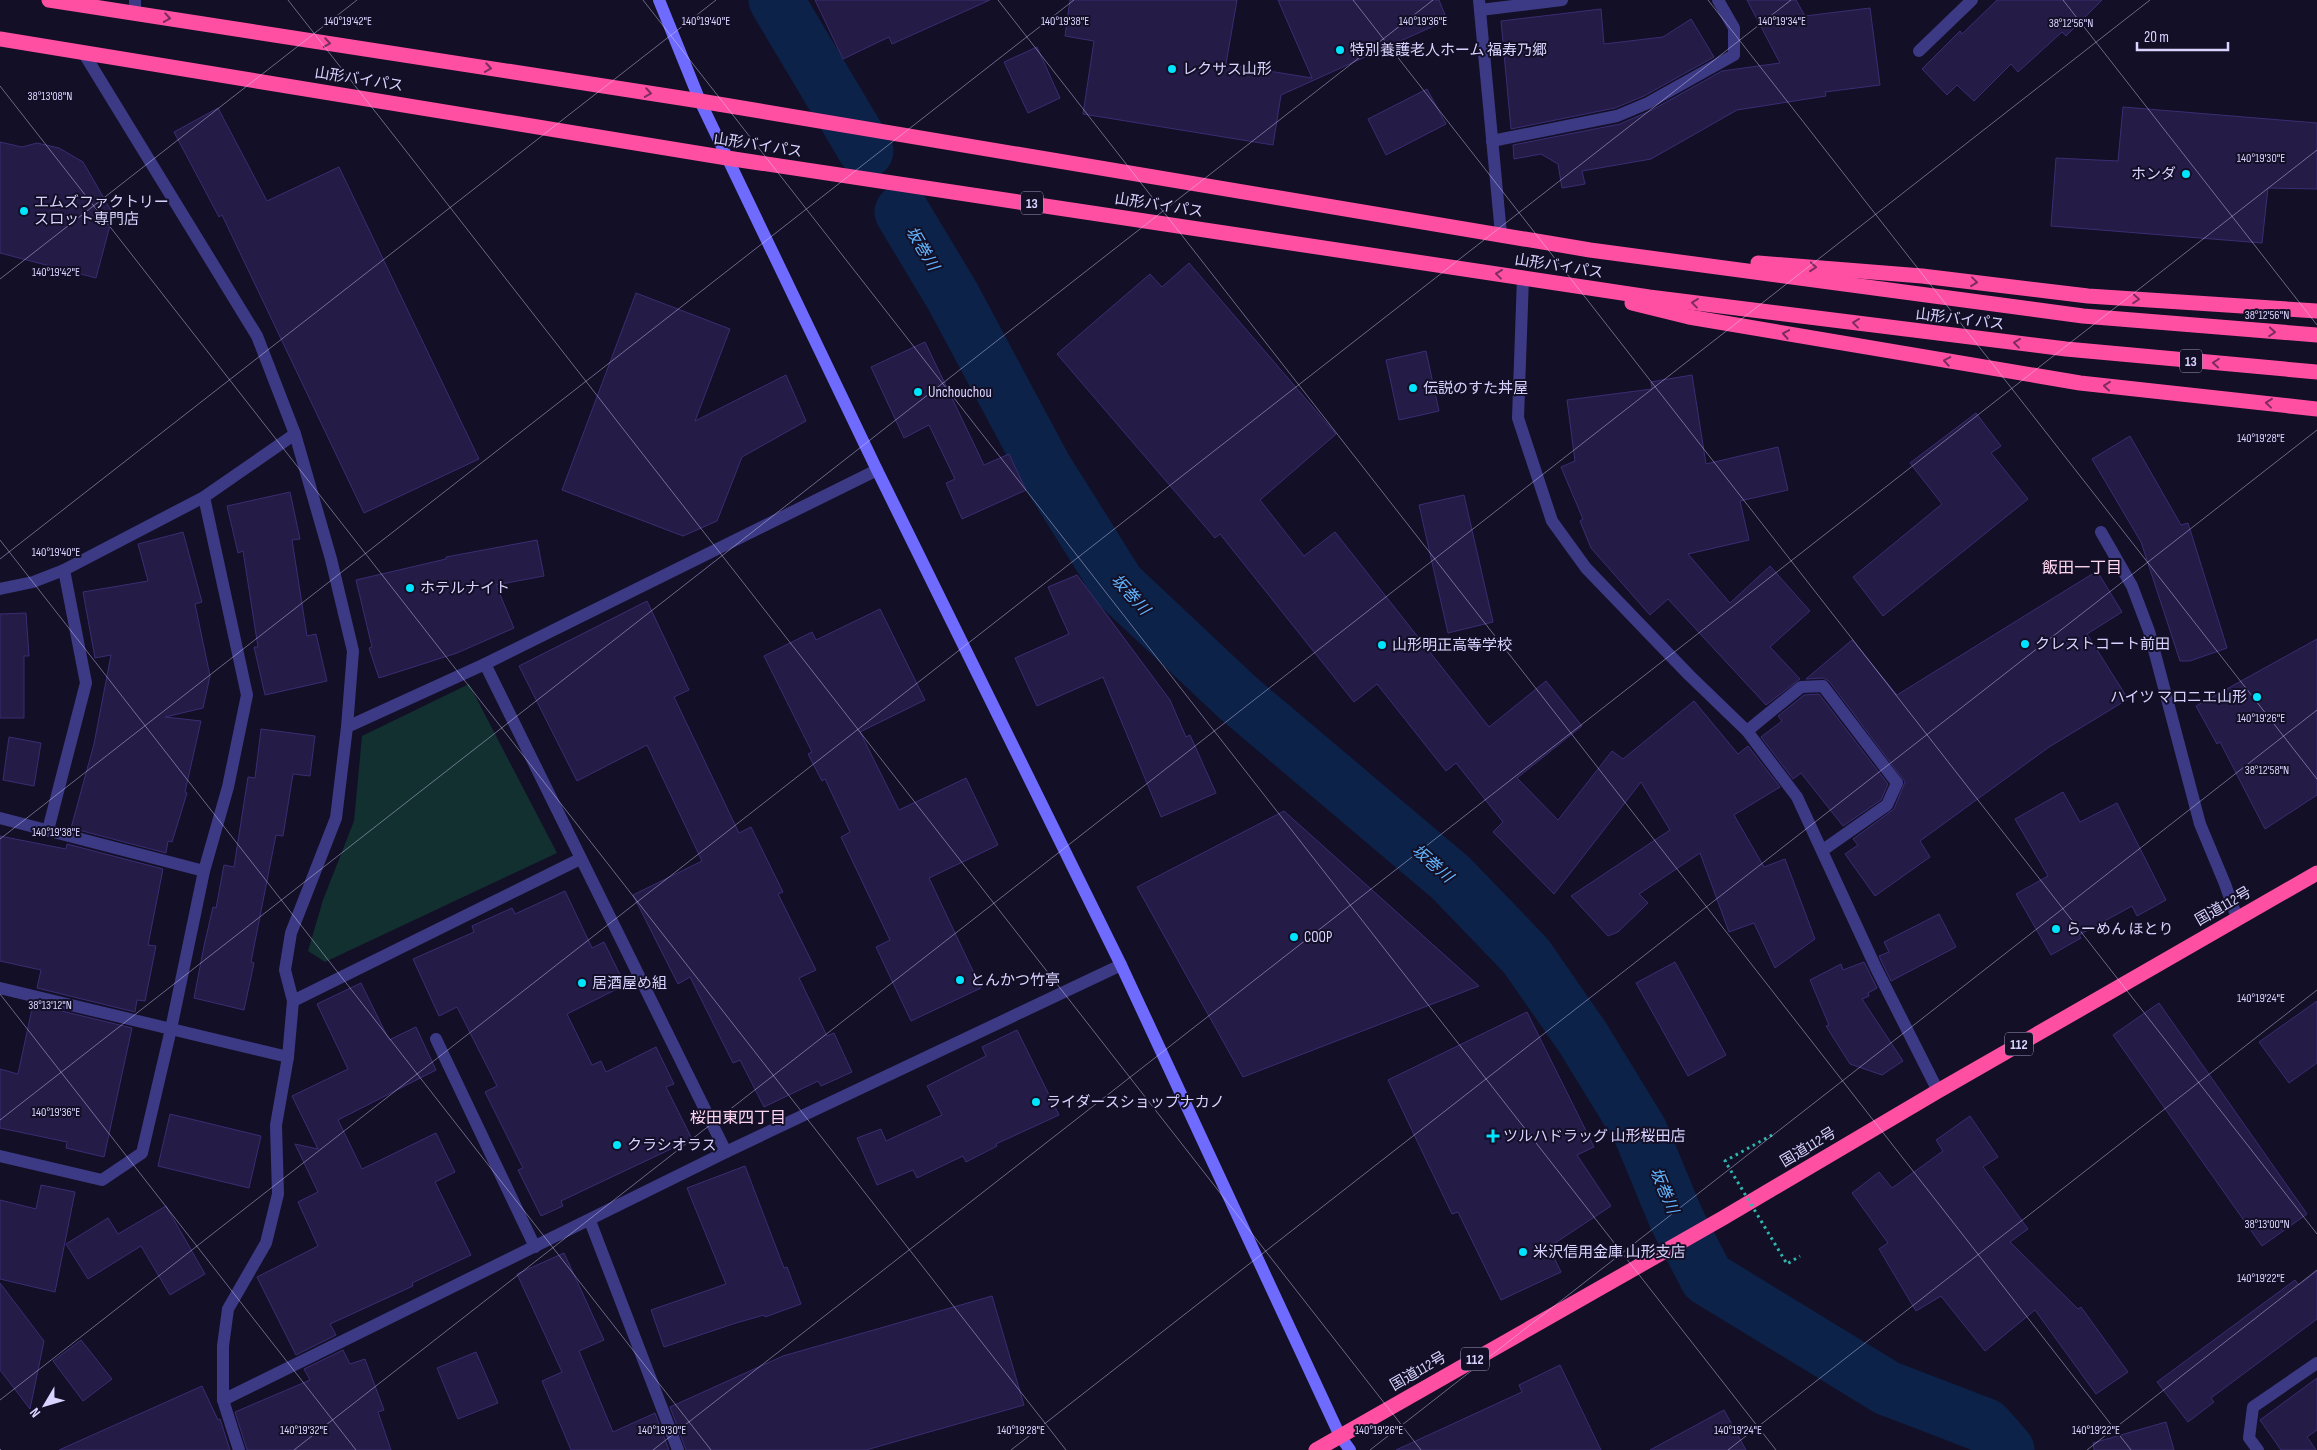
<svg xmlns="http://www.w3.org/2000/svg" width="2317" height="1450" font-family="'Sofia Sans Condensed','Noto Sans JP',sans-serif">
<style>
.green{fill:#12302f}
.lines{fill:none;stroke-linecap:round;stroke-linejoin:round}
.river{stroke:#0c2248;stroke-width:55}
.building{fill:#241b47;stroke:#3b2d73}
.lane{stroke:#3d3a85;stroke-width:12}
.street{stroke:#3d3a85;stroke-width:12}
.secondary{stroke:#6f6bff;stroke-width:12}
.highway{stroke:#ff4fa3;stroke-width:15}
.path-bridge{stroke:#2fb8b0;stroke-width:3;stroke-dasharray:2.5 4;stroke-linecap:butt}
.oneway{stroke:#7d2c5e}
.ticks{fill:none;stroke:#d9d4ff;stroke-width:1;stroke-opacity:0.45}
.poi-dot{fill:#00e5ff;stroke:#130f26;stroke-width:2}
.labels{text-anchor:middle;stroke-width:4;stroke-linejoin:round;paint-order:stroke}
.shield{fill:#130f26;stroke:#9e99be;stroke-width:1}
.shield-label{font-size:14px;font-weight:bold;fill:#d9d4ff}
.poi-label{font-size:15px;fill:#d9d4ff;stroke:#130f26;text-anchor:start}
.street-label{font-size:15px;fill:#d9d4ff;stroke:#130f26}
.water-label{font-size:16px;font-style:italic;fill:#62b6ff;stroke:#130f26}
.neighbourhood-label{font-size:16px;fill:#ffd6f0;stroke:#130f26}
.ticks-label{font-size:12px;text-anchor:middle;fill:#d9d4ff;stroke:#130f26;stroke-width:4;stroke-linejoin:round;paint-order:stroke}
</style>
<rect width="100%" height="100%" fill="#130f26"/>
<path class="green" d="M 469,684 L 557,853 L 325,962 L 308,951 L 323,900 L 354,821 L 362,736 Z"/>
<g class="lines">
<g class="river">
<path d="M 776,0 L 866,151"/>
<path d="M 902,212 L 953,297 L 1044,467 L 1118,585 L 1238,698 L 1451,878 L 1526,956 L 1583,1038 L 1640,1131 L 1676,1218 L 1707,1278 L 1887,1388 L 1986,1426 L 2007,1450"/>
</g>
</g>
<g class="building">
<path d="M 815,0 L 990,0 L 892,44 L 889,37 L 843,59 Z"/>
<path d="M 1070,0 L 1237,0 L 1226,64 L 1312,78 L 1278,0 L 1439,0 L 1447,20 L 1281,95 L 1273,145 L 1083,114 L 1094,41 L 1065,36 Z"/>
<path d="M 1747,0 L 1796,0 L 1805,16 L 1870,8 L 1880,85 L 1825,92 L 1826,96 L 1737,110 L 1651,159 L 1582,171 L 1585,184 L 1562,188 L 1558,164 L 1541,154 L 1514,159 L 1513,145 L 1620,124 L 1652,110 L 1722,71 L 1780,63 Z"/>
<path d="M 1997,0 L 2102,0 L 2066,36 L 2062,32 L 2018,72 L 2011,64 L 1974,101 L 1957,85 L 1947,95 L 1922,69 L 1960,31 L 1962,34 Z"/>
<path d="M 1601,9 L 1604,44 L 1663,37 L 1691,19 L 1714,57 L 1644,96 L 1615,108 L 1511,129 L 1501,21 Z"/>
<path d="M 1037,47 L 1060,98 L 1028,113 L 1004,62 Z"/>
<path d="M 1427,89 L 1446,124 L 1386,155 L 1368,119 Z"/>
<path d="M 2123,107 L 2317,123 L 2317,189 L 2268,188 L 2262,243 L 2051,226 L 2056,158 L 2118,161 Z"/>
<path d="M 218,108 L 267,201 L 339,167 L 479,459 L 364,513 L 222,215 L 219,217 L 174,132 Z"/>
<path d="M 0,142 L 22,147 L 37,143 L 59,148 L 83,162 L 113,214 L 96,278 L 0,253 Z"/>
<path d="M 1189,263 L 1336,434 L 1260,500 L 1304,556 L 1335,532 L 1489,727 L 1546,681 L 1582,726 L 1517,778 L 1558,820 L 1612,751 L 1623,759 L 1694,701 L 1738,754 L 1748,746 L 1780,787 L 1734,815 L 1764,867 L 1785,859 L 1815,939 L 1775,968 L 1754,923 L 1729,932 L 1700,853 L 1639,894 L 1648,903 L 1618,932 L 1608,936 L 1571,896 L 1670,830 L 1641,782 L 1554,894 L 1493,832 L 1503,822 L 1456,763 L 1446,771 L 1377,684 L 1354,702 L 1220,534 L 1215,538 L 1057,354 L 1150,274 L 1162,287 Z"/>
<path d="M 636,293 L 730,329 L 695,421 L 786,375 L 806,421 L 742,457 L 717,521 L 683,536 L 562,490 Z"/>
<path d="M 925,342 L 984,465 L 1009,454 L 1026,490 L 962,519 L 946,483 L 955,479 L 929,425 L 904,438 L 871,367 Z"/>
<path d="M 1426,351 L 1439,411 L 1399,420 L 1386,360 Z"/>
<path d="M 1692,375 L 1706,464 L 1778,447 L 1788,490 L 1740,501 L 1749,540 L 1688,554 L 1730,603 L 1770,566 L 1810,611 L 1770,647 L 1800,679 L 1766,705 L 1668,599 L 1650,615 L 1591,548 L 1580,521 L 1583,519 L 1561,467 L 1575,461 L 1567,400 L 1652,389 L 1651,382 Z"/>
<path d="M 1976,413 L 2001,446 L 1991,453 L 2028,499 L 1883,616 L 1853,577 L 1942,504 L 1910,463 Z"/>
<path d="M 2130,436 L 2181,525 L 2188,523 L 2227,648 L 2190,661 L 2180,661 L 2141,542 L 2092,459 Z"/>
<path d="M 290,492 L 300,539 L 292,540 L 307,636 L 316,634 L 327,681 L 265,695 L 254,647 L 258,647 L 243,551 L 238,553 L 227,506 Z"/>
<path d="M 1464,495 L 1493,622 L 1448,633 L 1419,505 Z"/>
<path d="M 183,532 L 202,602 L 195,604 L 210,676 L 203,708 L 165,717 L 201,721 L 185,792 L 187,793 L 172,842 L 168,841 L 166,853 L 71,828 L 94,744 L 111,655 L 95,658 L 83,592 L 148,581 L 138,544 Z"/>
<path d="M 537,540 L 544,576 L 496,585 L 514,628 L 457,653 L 379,678 L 369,648 L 372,647 L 356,580 L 446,559 L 446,557 Z"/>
<path d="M 2097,571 L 2122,612 L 2087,634 L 2128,699 L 2049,747 L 1920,841 L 1930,857 L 1875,896 L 1845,854 L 1858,845 L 1853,839 L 1894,809 L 1905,782 L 1829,681 L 1823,678 L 1806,679 L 1852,640 L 1897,695 Z"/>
<path d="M 1077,575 L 1170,700 L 1186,737 L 1190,735 L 1216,793 L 1161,817 L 1103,677 L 1037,706 L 1015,658 L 1069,634 L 1048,587 Z"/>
<path d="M 647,601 L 689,690 L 674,697 L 739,833 L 751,827 L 783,892 L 778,894 L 816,970 L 799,978 L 827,1036 L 834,1033 L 852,1072 L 821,1086 L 818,1081 L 764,1107 L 740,1060 L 733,1063 L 690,977 L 678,984 L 633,895 L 702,861 L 647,745 L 577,781 L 519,666 Z"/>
<path d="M 880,609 L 925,700 L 860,732 L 899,810 L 966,778 L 998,845 L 929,878 L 981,988 L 911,1021 L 876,947 L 890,940 L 841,837 L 850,832 L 825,779 L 822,781 L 808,754 L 812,752 L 764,656 L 812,632 L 816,640 Z"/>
<path d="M 26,613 L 29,656 L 24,656 L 24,718 L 0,718 L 0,614 Z"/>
<path d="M 2317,639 L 2317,795 L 2265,829 L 2220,742 L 2217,744 L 2196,706 Z"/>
<path d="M 1819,694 L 1888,784 L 1881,800 L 1843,826 L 1801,773 L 1793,779 L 1761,737 L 1782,721 L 1778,716 L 1804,695 Z"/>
<path d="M 261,729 L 315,736 L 310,776 L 293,774 L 283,836 L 276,835 L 251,962 L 254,963 L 244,1010 L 194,998 L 204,946 L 213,907 L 216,908 L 224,865 L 234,867 L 248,777 L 255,778 Z"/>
<path d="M 9,737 L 41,743 L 34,786 L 3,780 Z"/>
<path d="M 2063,792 L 2080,822 L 2117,803 L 2166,900 L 2137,916 L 2132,906 L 2079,935 L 2081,938 L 2051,955 L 2016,894 L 2048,876 L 2015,819 Z"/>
<path d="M 1284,811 L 1479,986 L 1243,1077 L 1137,887 Z"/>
<path d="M 0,836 L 66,849 L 67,844 L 163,869 L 148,945 L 156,946 L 145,1001 L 137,1000 L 135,1012 L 37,988 L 41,970 L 0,961 Z"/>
<path d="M 565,891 L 592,948 L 604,942 L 625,985 L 567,1014 L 592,1065 L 601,1061 L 606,1072 L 656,1047 L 674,1084 L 666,1087 L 692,1139 L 561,1201 L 563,1206 L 541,1216 L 518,1170 L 523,1168 L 485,1092 L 497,1086 L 457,1007 L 439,1016 L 413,959 L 474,932 L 472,926 L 512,908 L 515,914 Z"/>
<path d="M 1939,914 L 1956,947 L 1891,981 L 1879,956 L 1889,952 L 1884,942 Z"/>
<path d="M 1675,962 L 1726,1055 L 1688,1076 L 1636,983 Z"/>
<path d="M 1864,962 L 1877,988 L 1868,993 L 1869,996 L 1862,999 L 1903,1061 L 1882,1075 L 1850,1064 L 1826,1026 L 1829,1025 L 1810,980 L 1841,964 L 1843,970 Z"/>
<path d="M 361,983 L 389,1040 L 416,1027 L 436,1070 L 338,1120 L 362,1169 L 436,1133 L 455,1172 L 435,1182 L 471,1255 L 412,1283 L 413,1286 L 330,1324 L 336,1335 L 296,1355 L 257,1277 L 318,1246 L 298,1202 L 318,1192 L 295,1144 L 318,1149 L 292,1096 L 348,1069 L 317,1004 Z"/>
<path d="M 2317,1001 L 2317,1063 L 2289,1083 L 2259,1042 Z"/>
<path d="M 2159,1003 L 2307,1214 L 2262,1246 L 2113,1035 Z"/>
<path d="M 33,1004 L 132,1028 L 104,1157 L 66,1148 L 67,1142 L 0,1128 L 0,1069 L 18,1074 Z"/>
<path d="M 1527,1012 L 1594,1147 L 1577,1155 L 1611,1206 L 1549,1247 L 1561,1272 L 1501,1300 L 1458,1212 L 1452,1214 L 1388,1080 Z"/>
<path d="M 1017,1030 L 1059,1115 L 996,1144 L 997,1146 L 966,1162 L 963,1156 L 917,1178 L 913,1170 L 877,1185 L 857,1138 L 881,1129 L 886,1141 L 942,1115 L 927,1086 L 986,1056 L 982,1047 Z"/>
<path d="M 170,1114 L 261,1136 L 249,1188 L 158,1166 Z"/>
<path d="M 1970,1116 L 1998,1157 L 1983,1167 L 2028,1229 L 2010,1242 L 2078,1309 L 2081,1307 L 2128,1372 L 2096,1394 L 2035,1310 L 1985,1351 L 1941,1296 L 1916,1311 L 1879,1249 L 1888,1243 L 1852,1193 L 1879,1172 L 1892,1188 L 1943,1151 L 1936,1140 Z"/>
<path d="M 745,1166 L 784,1268 L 787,1267 L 801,1304 L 765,1317 L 764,1315 L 736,1323 L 664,1347 L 651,1310 L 726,1284 L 687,1188 Z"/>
<path d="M 41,1185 L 75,1192 L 55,1292 L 0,1279 L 0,1200 L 36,1209 Z"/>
<path d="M 166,1206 L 205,1274 L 170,1295 L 141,1246 L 88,1279 L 66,1244 L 108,1218 L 118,1234 Z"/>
<path d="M 564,1253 L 604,1340 L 579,1351 L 613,1432 L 655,1413 L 669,1450 L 571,1450 L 542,1381 L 562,1372 L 517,1274 Z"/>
<path d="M 2317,1271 L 2317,1319 L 2211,1398 L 2214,1402 L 2188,1422 L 2157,1382 L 2295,1280 L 2299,1285 Z"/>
<path d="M 0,1283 L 44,1341 L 30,1409 L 0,1370 Z"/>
<path d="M 992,1296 L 1024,1405 L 866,1450 L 686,1450 L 670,1407 L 783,1356 Z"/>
<path d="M 81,1340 L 112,1379 L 83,1401 L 53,1361 Z"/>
<path d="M 343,1350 L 350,1364 L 365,1359 L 384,1410 L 378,1412 L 391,1450 L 247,1450 L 235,1412 L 310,1380 L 304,1369 Z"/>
<path d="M 476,1352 L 498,1403 L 458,1419 L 437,1368 Z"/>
<path d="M 1560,1365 L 1601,1450 L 1396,1450 L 1522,1392 L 1519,1385 Z"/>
<path d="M 2317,1378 L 2317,1430 L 2307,1437 L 2316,1450 L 2281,1450 L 2260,1420 Z"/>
<path d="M 202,1386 L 218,1420 L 220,1419 L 230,1450 L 59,1450 Z"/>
<path d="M 1724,1410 L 1746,1450 L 1650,1450 Z"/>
<path d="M 2166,1422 L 2174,1450 L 2094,1450 L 2093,1443 Z"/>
</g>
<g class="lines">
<g class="lane">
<path d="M 1480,10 L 1562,0"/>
<path d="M 135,12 L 135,0"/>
<path d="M 1919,51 L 1972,0"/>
<path d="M 83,52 L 257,336 L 295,434 L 331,559 L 353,651 L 347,727 L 336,818 L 291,933 L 285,970 L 293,1001 L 288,1057 L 276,1125 L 278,1194 L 266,1243 L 228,1309 L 223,1346 L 223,1400 L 239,1450"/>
<path d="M 1492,141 L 1617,116 L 1648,103 L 1734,55 L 1734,28 L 1718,0"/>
<path d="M 1523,277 L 1518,418 L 1552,521 L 1586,568 L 1689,675 L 1747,731 L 1797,797 L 1876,968 L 1938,1091"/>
<path d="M 2101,532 L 2132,586 L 2149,631 L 2200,824 L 2225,884 L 2237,918"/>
<path d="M 0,589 L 33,582 L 64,570 L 204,497 L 295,434"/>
<path d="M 485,664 L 726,1152"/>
<path d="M 347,727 L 485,664 L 877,470"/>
<path d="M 1747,731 L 1801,687 L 1823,686 L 1897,783 L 1887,805 L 1823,850"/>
<path d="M 0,818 L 204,871"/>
<path d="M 48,830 L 86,683 L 64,570"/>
<path d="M 0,988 L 288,1057"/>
<path d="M 293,1001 L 580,859"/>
<path d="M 436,1039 L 535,1247"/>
<path d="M 0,1156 L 102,1180 L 142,1153 L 171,1029 L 204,871 L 228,787 L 247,695 L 204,497"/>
<path d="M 590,1221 L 678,1450"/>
<path d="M 223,1400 L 726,1152 L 1121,965"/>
<path d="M 2258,1450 L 2249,1438 L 2253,1407 L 2317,1363"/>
</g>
<path class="street" d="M 1479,0 L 1501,234"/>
<path class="secondary" d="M 659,0 L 700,101 L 877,470 L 1121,965 L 1340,1436 L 1350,1450"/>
<g class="highway">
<path d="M 49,0 L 700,101 L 1590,250 L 2083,316 L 2317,335"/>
<path d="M 0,39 L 727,158 L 1649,297 L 2066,349 L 2317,372"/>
<path d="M 1758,263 L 1922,276 L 2088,296 L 2317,311"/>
<path d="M 1632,303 L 1689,317 L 2080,383 L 2317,409"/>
<path d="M 1316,1450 L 1723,1218 L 1938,1091 L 2317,873"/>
</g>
<path class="path-bridge" d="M 1772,1135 L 1725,1161 L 1787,1264 L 1800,1256"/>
</g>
<defs><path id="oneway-chevron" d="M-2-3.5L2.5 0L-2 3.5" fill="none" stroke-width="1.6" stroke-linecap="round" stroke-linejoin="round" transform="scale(1.25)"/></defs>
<g class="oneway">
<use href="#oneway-chevron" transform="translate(167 18) rotate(9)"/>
<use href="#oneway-chevron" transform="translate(327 43) rotate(9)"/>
<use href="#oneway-chevron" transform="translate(488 68) rotate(9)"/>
<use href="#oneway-chevron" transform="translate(648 93) rotate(9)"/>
<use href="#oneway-chevron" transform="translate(1813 267) rotate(5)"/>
<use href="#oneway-chevron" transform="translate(1499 274) rotate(-173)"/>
<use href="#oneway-chevron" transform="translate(1974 282) rotate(7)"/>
<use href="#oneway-chevron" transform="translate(2136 299) rotate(4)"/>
<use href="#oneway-chevron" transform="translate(1695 303) rotate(-173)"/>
<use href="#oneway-chevron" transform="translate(1856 323) rotate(-173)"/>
<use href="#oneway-chevron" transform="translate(2272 332) rotate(5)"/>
<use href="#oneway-chevron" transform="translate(1786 334) rotate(-170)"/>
<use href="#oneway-chevron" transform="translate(2017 343) rotate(-173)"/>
<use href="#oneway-chevron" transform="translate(1947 361) rotate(-170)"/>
<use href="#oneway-chevron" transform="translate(2216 363) rotate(-175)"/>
<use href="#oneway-chevron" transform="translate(2107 386) rotate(-174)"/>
<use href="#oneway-chevron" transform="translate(2269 403) rotate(-174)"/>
</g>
<path class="ticks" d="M 288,0 L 1421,1450M 643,0 L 1776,1450M 998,0 L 2131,1450M 1353,0 L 2317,1234M 1708,0 L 2317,779M 2063,0 L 2317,325M 0,86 L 1066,1450M 0,279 L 357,0M 0,540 L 711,1450M 0,559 L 716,0M 0,839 L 1074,0M 0,994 L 356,1450M 0,1120 L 1433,0M 0,1400 L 1791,0M 0,1449 L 1,1450M 294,1450 L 2150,0M 653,1450 L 2317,150M 1011,1450 L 2317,430M 1370,1450 L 2317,710M 1728,1450 L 2317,990M 2087,1450 L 2317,1270"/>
<g class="poi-dot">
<circle cx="1340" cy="50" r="5"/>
<circle cx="1172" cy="69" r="5"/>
<circle cx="2186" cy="174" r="5"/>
<circle cx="24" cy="211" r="5"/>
<circle cx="1413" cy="388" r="5"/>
<circle cx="918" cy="392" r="5"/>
<circle cx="410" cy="588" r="5"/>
<circle cx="2025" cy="644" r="5"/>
<circle cx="1382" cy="645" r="5"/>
<circle cx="2257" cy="697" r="5"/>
<circle cx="2056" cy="929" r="5"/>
<circle cx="1294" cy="937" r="5"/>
<circle cx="960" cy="980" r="5"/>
<circle cx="582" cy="983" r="5"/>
<circle cx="1036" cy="1102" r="5"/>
<path d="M1490.5 1128.5h5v5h5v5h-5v5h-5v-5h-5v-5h5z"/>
<circle cx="617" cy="1145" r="5"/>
<circle cx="1523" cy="1252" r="5"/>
</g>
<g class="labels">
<g class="shield">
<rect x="1021" y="191.5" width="22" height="23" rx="4"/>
<rect x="2180" y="349.5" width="22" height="23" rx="4"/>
<rect x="2005" y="1032.5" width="28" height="23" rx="4"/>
<rect x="1461" y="1347.5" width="28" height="23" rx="4"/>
</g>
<g class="shield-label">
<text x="1032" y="208">13</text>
<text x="2191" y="366">13</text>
<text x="2019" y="1049">112</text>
<text x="1475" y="1364">112</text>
</g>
<g class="poi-label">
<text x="1350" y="55">特別養護老人ホーム 福寿乃郷</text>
<text x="1182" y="74">レクサス山形</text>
<text x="2176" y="179" text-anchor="end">ホンダ</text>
<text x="34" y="207">エムズファクトリー<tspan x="34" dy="17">スロット専門店</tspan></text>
<text x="1423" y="393">伝説のすた丼屋</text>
<text x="928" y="397">Unchouchou</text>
<text x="420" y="593">ホテルナイト</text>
<text x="2035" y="649">クレストコート前田</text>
<text x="1392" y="650">山形明正高等学校</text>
<text x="2247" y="702" text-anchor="end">ハイツ マロニエ山形</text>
<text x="2066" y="934">らーめん ほとり</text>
<text x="1304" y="942">COOP</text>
<text x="970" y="985">とんかつ竹亭</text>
<text x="592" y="988">居酒屋め組</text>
<text x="1046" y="1107">ライダースショップナカノ</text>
<text x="1503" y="1141">ツルハドラッグ 山形桜田店</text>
<text x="627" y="1150">クラシオラス</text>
<text x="1533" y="1257">米沢信用金庫 山形支店</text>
</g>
<g class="street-label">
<text transform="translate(359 79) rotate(9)" y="5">山形バイパス</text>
<text transform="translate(758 145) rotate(9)" y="5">山形バイパス</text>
<text transform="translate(1159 205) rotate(9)" y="5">山形バイパス</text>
<text transform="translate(1559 266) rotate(9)" y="5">山形バイパス</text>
<text transform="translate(1960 319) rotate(7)" y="5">山形バイパス</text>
<text transform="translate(2223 906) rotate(-30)" y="5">国道112号</text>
<text transform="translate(1808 1147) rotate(-31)" y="5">国道112号</text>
<text transform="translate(1418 1371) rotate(-30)" y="5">国道112号</text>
</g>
<g class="water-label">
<text transform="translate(923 248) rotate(59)" y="6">坂巻川</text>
<text transform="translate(1131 594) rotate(47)" y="6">坂巻川</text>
<text transform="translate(1433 863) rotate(41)" y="6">坂巻川</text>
<text transform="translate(1665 1190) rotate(67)" y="6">坂巻川</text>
</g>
<g class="neighbourhood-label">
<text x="2082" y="573">飯田一丁目</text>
<text x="738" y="1123">桜田東四丁目</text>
</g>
</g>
<g class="ticks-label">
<text x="348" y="25">140°19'42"E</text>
<text x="706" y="25">140°19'40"E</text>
<text x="1065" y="25">140°19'38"E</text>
<text x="1423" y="25">140°19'36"E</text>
<text x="1782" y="25">140°19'34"E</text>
<text x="2071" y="27">38°12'56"N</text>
<text x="50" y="100">38°13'08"N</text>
<text x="2261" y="162">140°19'30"E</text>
<text x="56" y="276">140°19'42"E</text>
<text x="2267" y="319">38°12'56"N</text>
<text x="2261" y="442">140°19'28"E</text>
<text x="56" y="556">140°19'40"E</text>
<text x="2261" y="722">140°19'26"E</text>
<text x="2267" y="774">38°12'58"N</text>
<text x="56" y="836">140°19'38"E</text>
<text x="2261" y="1002">140°19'24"E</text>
<text x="50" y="1009">38°13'12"N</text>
<text x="56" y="1116">140°19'36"E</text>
<text x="2267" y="1228">38°13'00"N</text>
<text x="2261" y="1282">140°19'22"E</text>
<text x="304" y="1434">140°19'32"E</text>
<text x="662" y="1434">140°19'30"E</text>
<text x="1021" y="1434">140°19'28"E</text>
<text x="1379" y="1434">140°19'26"E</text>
<text x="1738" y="1434">140°19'24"E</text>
<text x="2096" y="1434">140°19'22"E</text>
</g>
<g transform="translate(45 1405) rotate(232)" stroke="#130f26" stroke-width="4" paint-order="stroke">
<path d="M0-4L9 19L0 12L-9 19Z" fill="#d9d4ff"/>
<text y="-8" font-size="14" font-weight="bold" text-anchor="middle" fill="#d9d4ff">N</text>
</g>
<path d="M2137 42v8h91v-8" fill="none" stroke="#d9d4ff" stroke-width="2.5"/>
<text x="2144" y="42" font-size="15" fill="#d9d4ff" stroke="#130f26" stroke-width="4" paint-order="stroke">20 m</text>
</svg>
